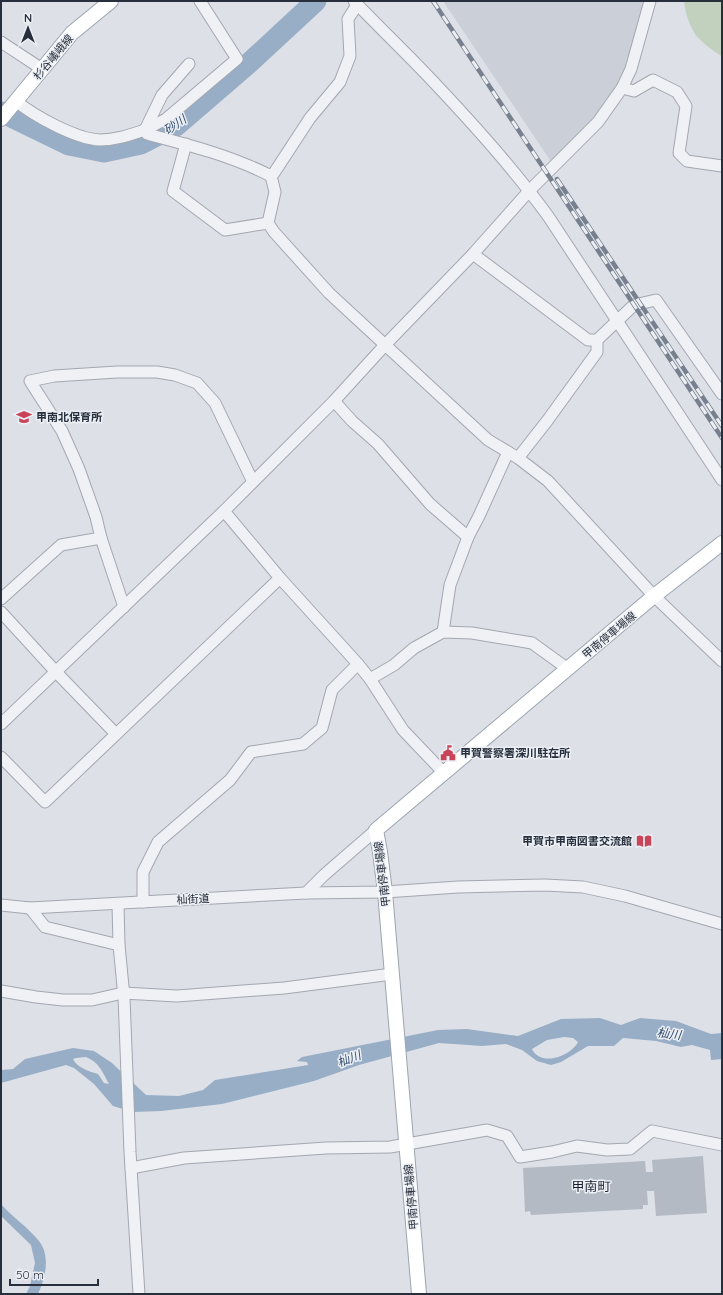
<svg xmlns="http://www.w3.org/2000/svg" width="723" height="1295" font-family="Quicksand,'Noto Sans JP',sans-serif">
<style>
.built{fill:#cbcfd8}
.green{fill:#c2d0be}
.water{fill:#98aec6;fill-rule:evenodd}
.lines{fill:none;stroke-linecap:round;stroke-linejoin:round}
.river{stroke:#98aec6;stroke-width:21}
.building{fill:#b4bac3}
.minor-casing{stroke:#a3a7b0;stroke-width:13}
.major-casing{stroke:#9ca5b1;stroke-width:16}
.minor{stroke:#eff1f5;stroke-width:11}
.major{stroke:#fff;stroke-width:14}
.rail-casing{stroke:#77808f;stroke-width:4.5}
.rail{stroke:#eceff4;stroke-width:3;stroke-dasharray:9;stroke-linecap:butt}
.labels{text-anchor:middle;stroke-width:3;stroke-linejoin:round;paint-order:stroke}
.street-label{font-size:11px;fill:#272f3c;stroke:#eceff4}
.poi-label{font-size:11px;font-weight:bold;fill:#272f3c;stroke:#eceff4;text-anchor:start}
.water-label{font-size:12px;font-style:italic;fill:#324d6e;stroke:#eceff4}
.quarter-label{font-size:13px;fill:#19202d;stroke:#eceff4}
</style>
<rect width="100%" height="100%" fill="#dde0e6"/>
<path class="built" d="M 443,1 L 645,1 L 626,71 L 607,107 L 552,163 Z"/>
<path class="green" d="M 684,1 L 722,1 L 722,56 C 715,53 699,40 695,34 C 689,24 685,12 684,1 Z"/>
<g class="water">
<path d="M 600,1018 L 621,1025 L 640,1018 L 676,1021 L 711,1034 L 722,1033 L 722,1059 L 711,1060 L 710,1050 L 692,1045 L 681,1047 L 656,1041 L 623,1038 L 614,1046 L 588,1046 L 561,1062 L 551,1065 L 537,1061 L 522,1050 L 506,1044 L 482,1046 L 439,1043 L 359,1065 L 314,1081 L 222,1104 L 161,1111 L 133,1112 L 113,1106 L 94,1084 L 74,1068 L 66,1065 L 1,1083 L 1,1070 L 13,1069 L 25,1059 L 73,1048 L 94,1051 L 112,1063 L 146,1095 L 179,1096 L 203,1090 L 215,1080 L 308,1065 L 307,1062 L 297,1061 L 302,1057 L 438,1030 L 467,1029 L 518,1036 L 561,1019 ZM 564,1037 L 573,1038 L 578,1042 C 572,1055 541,1068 532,1049 L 547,1040 ZM 86,1057 C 99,1062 103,1073 109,1084 L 104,1083 L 98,1074 C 90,1072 76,1067 73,1059 L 76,1058 Z"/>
<path d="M 1,1204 C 12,1217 28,1227 39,1241 C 51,1256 45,1279 38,1294 L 26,1294 L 30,1286 L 35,1263 L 31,1245 L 1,1216 Z"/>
</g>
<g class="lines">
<path class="river" d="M 1,112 L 69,145 L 104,152 L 141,144 L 176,126 L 248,64 L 316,1"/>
</g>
<path class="building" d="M 703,1156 L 707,1213 L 656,1216 L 654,1191 L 647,1191 L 648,1205 L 643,1205 L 643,1209 L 531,1215 L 530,1211 L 525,1212 L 523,1168 L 645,1161 L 646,1172 L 653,1172 L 652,1160 Z"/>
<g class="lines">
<g class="minor-casing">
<g id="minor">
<path d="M 354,1 C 377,25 401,48 425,73 C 468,118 511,165 548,216 L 722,480"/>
<path d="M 1,42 L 42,69"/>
<path d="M 622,88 L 634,91 L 653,80 L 677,92 L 686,106 L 679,153 L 687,161 L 722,166"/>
<path d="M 16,101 C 34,116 76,139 100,140 C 116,140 130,135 145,130 L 147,134 C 189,145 232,156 271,176 L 275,192 L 268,223 L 274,232 L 329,293 L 488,440 L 518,458 L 548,481 L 654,596 L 722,661"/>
<path d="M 145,130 L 166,119 L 237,59 L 200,1"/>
<path d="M 145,130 L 162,95 L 189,64"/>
<path d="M 186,144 L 173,191 L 225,230 L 268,223"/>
<path d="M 271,176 L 274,173 L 310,118 L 340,82 L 350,56 L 348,19 L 357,5"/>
<path d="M 473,254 L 588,340 L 597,340 L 634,305 L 656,300 L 722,394"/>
<path d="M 334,401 L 352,421 L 378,444 L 430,504 L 468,537"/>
<path d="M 518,458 L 547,421 L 597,352 L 597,340"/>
<path d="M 224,511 L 280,578 L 358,664 L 370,679 L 403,730 L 444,773"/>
<path d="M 1,599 L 61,545 L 101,538"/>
<path d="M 124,607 L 101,538 L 96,517 L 79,469 L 62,431 L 30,381 L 54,376 L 117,372 L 157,372 L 175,375 L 197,383 L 215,403 L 253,482"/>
<path d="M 1,612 L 56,672 L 116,734"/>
<path d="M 443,632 L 450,585 L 468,537 L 479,516 L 508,452"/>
<path d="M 370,679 L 394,665 L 414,648 L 443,632 L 472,633 L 532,643 L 568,669"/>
<path d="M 1,724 L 224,511 L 334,401 L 385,345 L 473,254 L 529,191 L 598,122 L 622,88 L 631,69 L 650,1"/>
<path d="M 1,757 L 45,802 L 280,578"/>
<path d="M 306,893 L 324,875 L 376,830"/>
<path d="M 143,902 L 143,872 L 158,842 L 230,780 L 251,752 L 303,744 L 322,728 L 332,690 L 358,664"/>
<path d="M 118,904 L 119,945 L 124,997 L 130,1152 L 139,1294"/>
<path d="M 1,905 L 30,908 L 306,893 L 385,892 L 458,887 L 545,885 L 583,887 L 625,896 L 722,924"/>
<path d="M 30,908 L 45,927 L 119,945"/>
<path d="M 1,991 L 36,997 L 63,1000 L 92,1000 L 123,993 L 177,996 L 284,988 L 392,974"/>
<path d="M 131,1168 L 184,1158 L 326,1148 L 390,1147 L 487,1130 L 507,1136 L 520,1157 L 552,1152 L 577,1146 L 607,1150 L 630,1149 L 652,1131 L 722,1145"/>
</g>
</g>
<g class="major-casing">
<g id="major">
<path d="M 1,119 L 72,33 L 111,1"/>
<path d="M 419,1294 L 385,892 L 380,852 L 376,830 L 654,596 L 722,543"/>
</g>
</g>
<use href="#minor" class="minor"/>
<use href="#major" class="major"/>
<g class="rail-casing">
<g id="rail">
<path d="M 433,1 L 722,438"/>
<path d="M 557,179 L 722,426"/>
</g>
</g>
<use href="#rail" class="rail"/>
</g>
<defs>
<g id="school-bare" transform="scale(1.2)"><path d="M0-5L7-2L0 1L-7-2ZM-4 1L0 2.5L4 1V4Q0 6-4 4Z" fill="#c94458" stroke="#eceff4" stroke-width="2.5" paint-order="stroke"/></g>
<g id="civic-bare" transform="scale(1.2)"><path d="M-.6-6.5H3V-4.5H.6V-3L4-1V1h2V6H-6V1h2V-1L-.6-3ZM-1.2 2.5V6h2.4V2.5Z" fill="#c94458" stroke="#eceff4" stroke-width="2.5" paint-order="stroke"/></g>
<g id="library-bare" transform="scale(1.2)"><path d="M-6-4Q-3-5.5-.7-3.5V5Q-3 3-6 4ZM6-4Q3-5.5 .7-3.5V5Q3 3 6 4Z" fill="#c94458" stroke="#eceff4" stroke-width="2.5" paint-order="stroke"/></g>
</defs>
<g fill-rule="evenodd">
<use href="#school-bare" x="24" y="417"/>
<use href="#civic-bare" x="448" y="753"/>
<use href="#library-bare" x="644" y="841"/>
</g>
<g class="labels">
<g class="street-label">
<text transform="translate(53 57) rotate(-50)" y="4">杉谷嶬峨線</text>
<text transform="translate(609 635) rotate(-40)" y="4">甲南停車場線</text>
<text transform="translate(382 874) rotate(-97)" y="4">甲南停車場線</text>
<text transform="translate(193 899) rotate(-3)" y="4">杣街道</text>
<text transform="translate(411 1197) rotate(-95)" y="4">甲南停車場線</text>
</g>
<g class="poi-label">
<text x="36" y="421">甲南北保育所</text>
<text x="460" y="757">甲賀警察署深川駐在所</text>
<text x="632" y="845" text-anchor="end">甲賀市甲南図書交流館</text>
</g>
<g class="water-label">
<text transform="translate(175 125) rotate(-34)" y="4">砂川</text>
<text transform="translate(669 1034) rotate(7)" y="4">杣川</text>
<text transform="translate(349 1059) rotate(-21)" y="4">杣川</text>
</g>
<g class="quarter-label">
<text x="591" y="1191">甲南町</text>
</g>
</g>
<rect width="723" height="1295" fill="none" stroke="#272f3c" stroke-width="4"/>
<g transform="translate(28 28)" stroke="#eceff4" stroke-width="3" paint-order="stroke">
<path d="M0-3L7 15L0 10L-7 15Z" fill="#272f3c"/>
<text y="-6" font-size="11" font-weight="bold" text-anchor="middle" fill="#272f3c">N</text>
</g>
<path d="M10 1279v6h88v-6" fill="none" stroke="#272f3c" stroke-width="2"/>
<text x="16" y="1279" font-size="12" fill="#272f3c" stroke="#eceff4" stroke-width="3" paint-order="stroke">50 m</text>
</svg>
